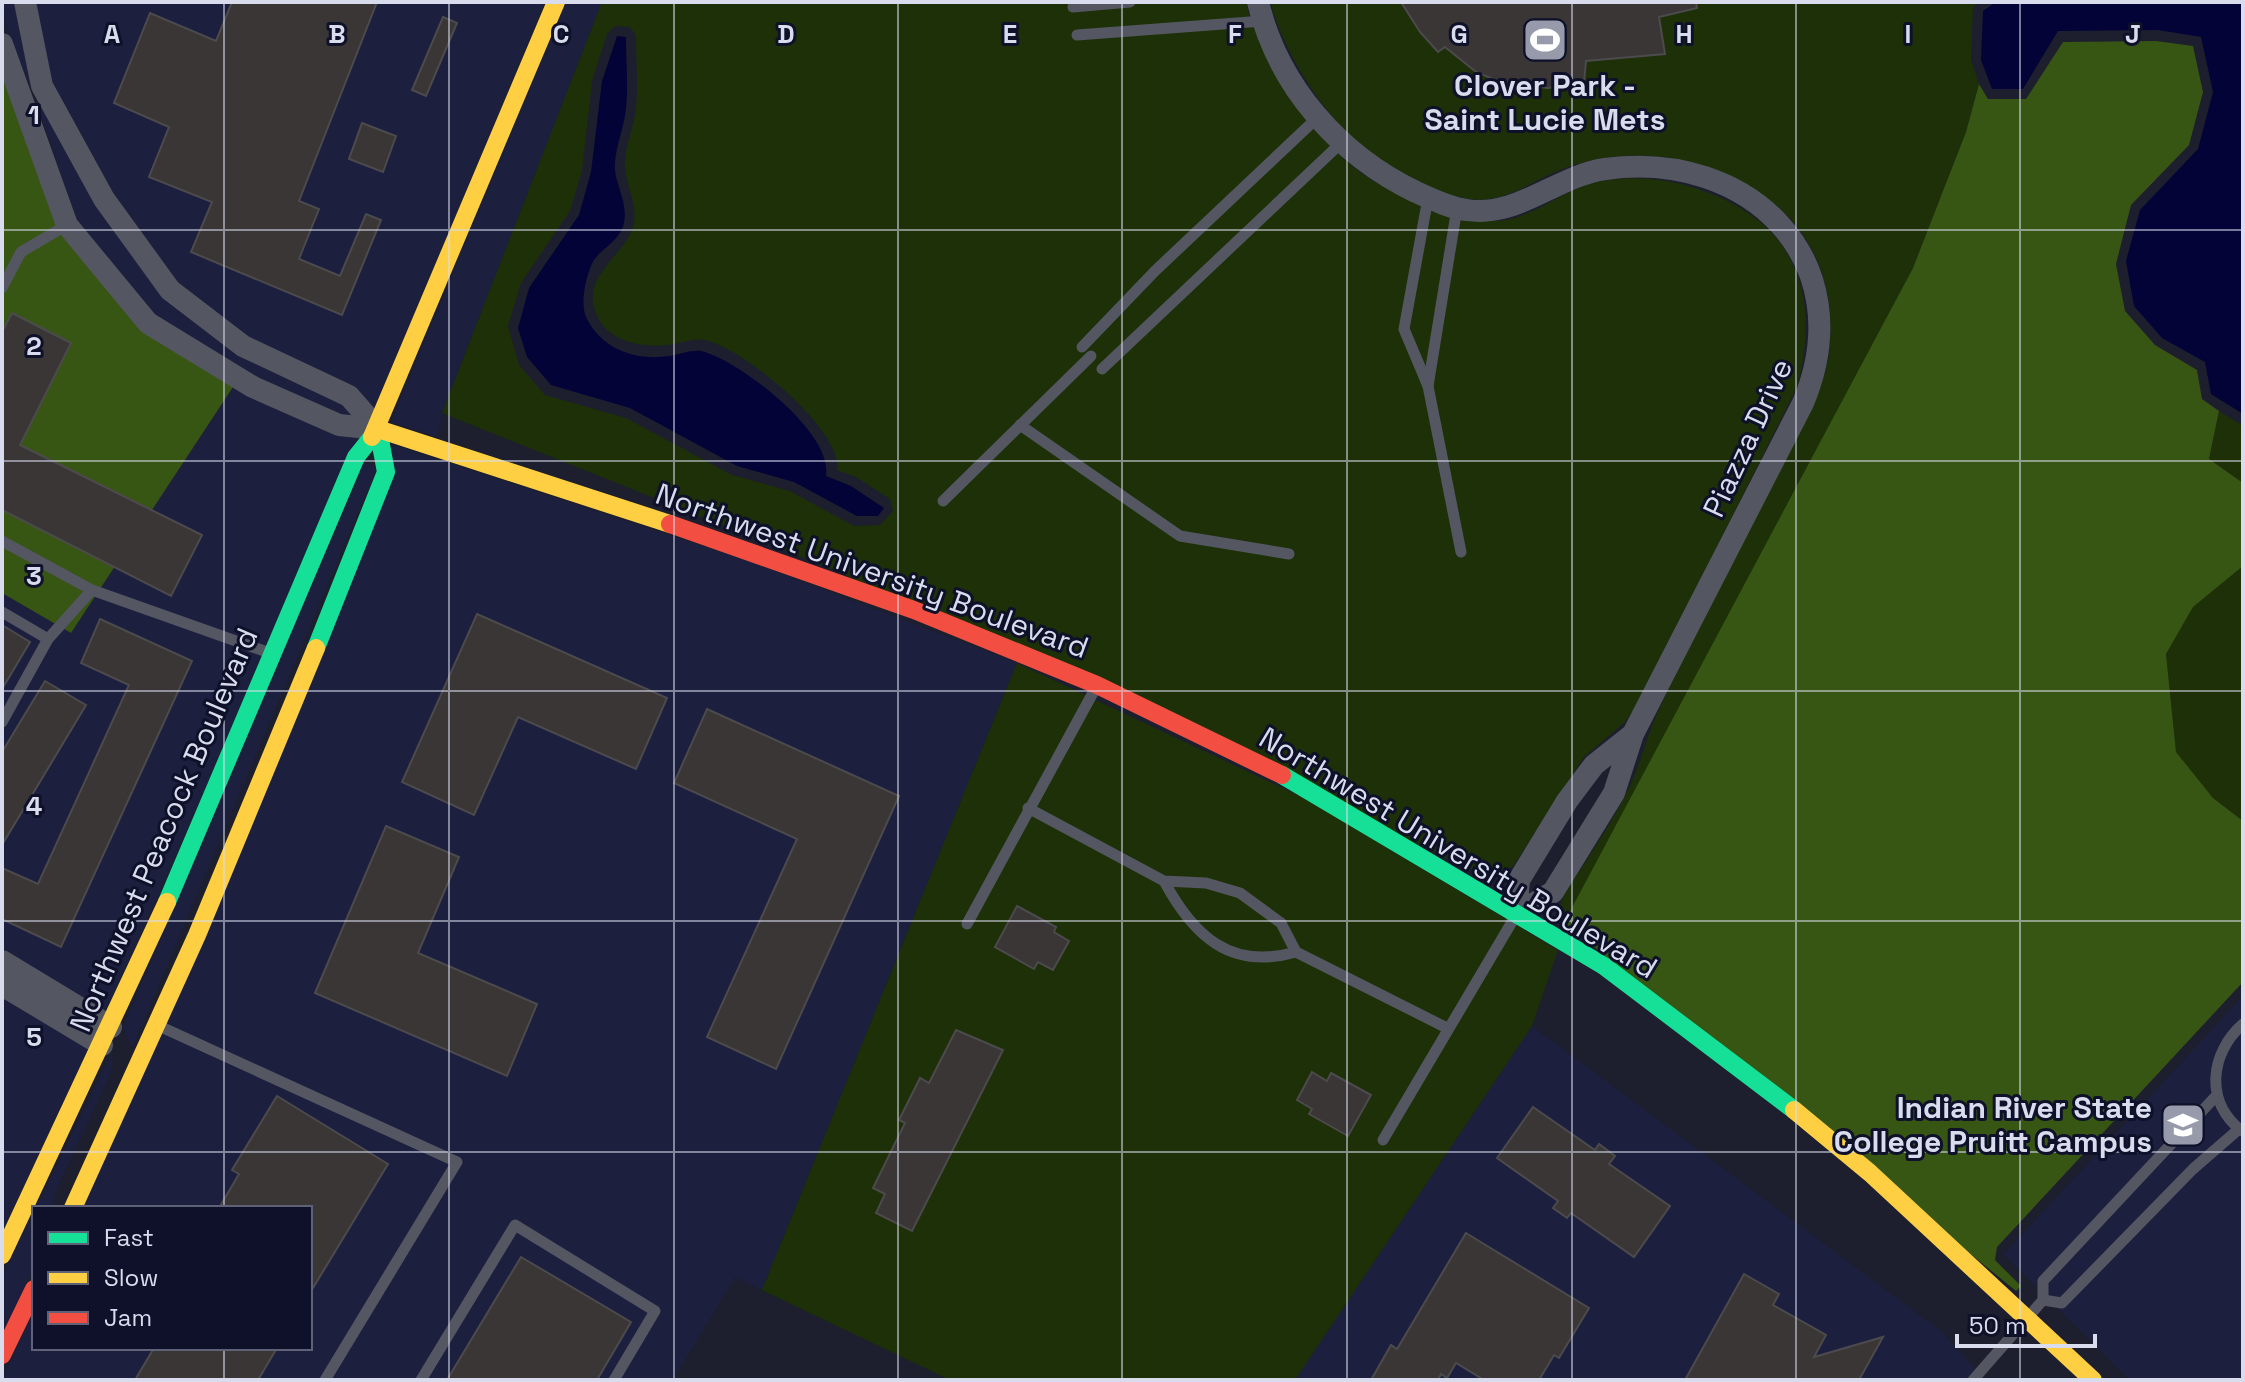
<svg xmlns="http://www.w3.org/2000/svg" width="2245" height="1382" font-family="'Space Grotesk',sans-serif">
<style>
.built{fill:#1c203e}
.green{fill:#1d3008;fill-rule:evenodd}
.forest{fill:#375513}
.water{fill:#030338}
.building{fill:#393635;stroke:#4c4a4d;stroke-width:2}
.lines{fill:none;stroke-linecap:round;stroke-linejoin:round}
.lane{stroke:#545662;stroke-width:11}
.street{stroke:#545662;stroke-width:22}
.fast{stroke:#16e098;stroke-width:18}
.slow{stroke:#ffcf43;stroke-width:18}
.jam{stroke:#f24e42;stroke-width:18}
.grid{fill:none;stroke:#d8dced;stroke-width:2;stroke-opacity:0.55}
.labels{text-anchor:middle;stroke-width:6;stroke-linejoin:round;paint-order:stroke}
.poi-label{font-size:30px;font-weight:bold;fill:#d8dced;stroke:#0e1129}
.street-label{font-size:30px;fill:#d8dced;stroke:#0e1129}
.grid-label{font-size:26px;text-anchor:middle;font-weight:bold;fill:#d8dced;stroke:#0e1129;stroke-width:6;stroke-linejoin:round;paint-order:stroke}
</style>
<rect width="100%" height="100%" fill="#1d1f2e"/>
<g class="built">
<path d="M 3,2 L 15,2 L 33,92 L 164,299 L 236,355 L 343,405 L 353,416 L 342,415 L 258,377 L 155,315 L 76,219 L 34,95 L 6,27 Z"/>
<path d="M 36,2 L 545,2 L 376,410 L 354,386 L 248,337 L 178,282 L 113,192 L 51,81 Z"/>
<path d="M 566,2 L 602,2 L 442,413 L 437,437 L 391,422 Z"/>
<path d="M 233,387 L 334,435 L 359,438 L 107,1012 L 2,948 L 2,593 L 71,633 Z"/>
<path d="M 393,445 L 745,560 L 1017,663 L 762,1290 L 735,1277 L 673,1380 L 2,1380 L 34,1311 L 34,1348 L 310,1348 L 310,1208 L 84,1208 Z"/>
<path d="M 364,462 L 377,468 L 132,1049 L 123,1027 Z"/>
<path d="M 2243,996 L 2243,1380 L 2130,1380 L 2004,1254 Z"/>
<path d="M 2,998 L 90,1050 L 2,1233 Z"/>
<path d="M 1532,1026 L 1941,1331 L 1985,1380 L 1295,1380 Z"/>
<path d="M 112,1052 L 112,1070 L 54,1194 L 52,1208 L 36,1208 Z"/>
<path d="M 34,1211 L 34,1267 L 2,1334 L 2,1277 Z"/>
</g>
<g class="green">
<path d="M 602,2 L 1246,2 C 1249,23 1263,44 1273,63 C 1300,115 1336,164 1390,190 C 1408,199 1429,203 1448,209 C 1460,213 1476,221 1489,221 C 1529,223 1559,191 1596,182 C 1630,175 1666,178 1698,189 C 1794,221 1821,290 1798,385 L 1637,706 L 1624,723 L 1584,757 L 1514,865 L 1503,875 L 1486,877 L 834,570 L 442,413 ZM 615,26 L 630,27 L 636,36 C 636,62 639,90 635,115 C 632,132 623,152 625,169 C 627,187 637,204 634,223 C 628,255 580,274 596,313 C 607,342 641,348 668,345 C 679,344 693,338 704,340 C 741,346 843,430 837,470 L 856,477 L 890,499 L 893,511 L 880,525 L 854,526 L 790,491 L 732,475 L 626,418 L 545,395 L 519,365 L 508,326 L 521,283 L 570,211 L 582,171 L 592,81 L 607,34 Z"/>
<path d="M 1270,2 L 1978,2 L 1973,8 L 1971,60 L 1979,84 L 1966,132 L 1913,268 L 1567,925 L 1562,925 L 1558,911 L 1564,895 C 1585,862 1608,829 1626,794 C 1639,769 1645,742 1656,716 C 1677,669 1702,624 1725,578 C 1745,539 1765,499 1785,460 C 1803,423 1828,385 1830,343 C 1836,249 1784,191 1697,164 C 1654,151 1602,153 1560,170 C 1529,182 1504,204 1469,199 C 1371,184 1297,91 1270,2 Z"/>
<path d="M 2219,411 L 2243,426 L 2243,483 L 2209,459 Z"/>
<path d="M 2243,566 L 2243,821 L 2213,798 L 2176,753 L 2166,654 L 2193,607 Z"/>
<path d="M 1017,663 L 1304,798 L 1558,950 L 1532,1026 L 1295,1380 L 950,1380 L 762,1290 Z"/>
</g>
<g class="forest">
<path d="M 2156,41 L 2193,46 L 2203,92 L 2189,145 L 2131,205 L 2116,264 L 2125,311 L 2155,345 L 2197,370 L 2202,399 L 2219,411 L 2209,459 L 2243,483 L 2243,566 L 2193,607 L 2166,654 L 2176,752 L 2213,798 L 2243,821 L 2243,982 L 1997,1247 L 1995,1260 L 2021,1286 L 2016,1291 L 1567,925 L 1567,917 L 1913,268 L 1966,132 L 1979,84 L 1988,99 L 2026,99 L 2063,42 Z"/>
<path d="M 2,72 L 59,233 L 233,387 L 71,633 L 2,593 Z"/>
</g>
<g class="water">
<path d="M 1996,2 L 2243,2 L 2243,414 L 2211,394 L 2205,362 L 2162,338 L 2134,306 L 2126,261 L 2140,210 L 2198,149 L 2213,92 L 2201,37 L 2158,30 L 2058,31 L 2023,89 L 1992,89 L 1981,60 L 1983,11 Z"/>
<path d="M 617,36 L 626,37 C 626,63 629,91 625,116 C 622,133 614,152 615,170 C 616,185 628,203 624,223 C 619,242 604,246 594,260 C 586,274 579,305 587,319 C 603,350 636,361 670,356 C 681,354 695,348 705,352 C 743,364 833,433 826,476 L 851,486 L 884,508 L 878,516 L 857,516 L 794,482 L 737,466 L 630,408 L 551,385 L 527,357 L 518,328 L 529,288 L 579,215 L 591,172 L 602,81 Z"/>
</g>
<g class="building">
<path d="M 232,2 L 377,2 L 299,201 L 319,209 L 299,259 L 340,276 L 366,214 L 381,220 L 342,315 L 191,252 L 212,202 L 149,177 L 169,127 L 114,103 L 150,13 L 216,41 Z"/>
<path d="M 1401,2 L 1696,2 L 1697,8 L 1659,17 L 1665,54 L 1586,61 L 1584,83 L 1548,88 L 1500,82 L 1476,72 L 1445,47 L 1438,52 L 1420,32 Z"/>
<path d="M 443,17 L 457,23 L 426,96 L 412,90 Z"/>
<path d="M 362,123 L 396,136 L 383,172 L 349,159 Z"/>
<path d="M 12,313 L 71,343 L 20,445 L 202,535 L 171,596 L 2,510 L 2,332 Z"/>
<path d="M 477,614 L 667,698 L 636,769 L 518,717 L 474,815 L 402,782 Z"/>
<path d="M 100,619 L 192,661 L 61,947 L 2,919 L 2,868 L 38,884 L 129,685 L 81,663 Z"/>
<path d="M 2,625 L 30,642 L 2,689 Z"/>
<path d="M 45,681 L 86,705 L 2,845 L 2,752 Z"/>
<path d="M 707,709 L 899,796 L 776,1069 L 707,1037 L 797,839 L 674,783 Z"/>
<path d="M 386,826 L 459,857 L 418,953 L 537,1004 L 507,1076 L 315,993 Z"/>
<path d="M 1017,906 L 1056,927 L 1054,932 L 1069,941 L 1053,970 L 1038,962 L 1034,969 L 995,947 Z"/>
<path d="M 956,1030 L 1003,1050 L 912,1231 L 876,1213 L 885,1194 L 873,1188 L 905,1123 L 899,1120 L 920,1078 L 929,1083 Z"/>
<path d="M 1312,1072 L 1327,1081 L 1331,1073 L 1371,1095 L 1348,1136 L 1309,1114 L 1312,1109 L 1297,1100 Z"/>
<path d="M 277,1096 L 388,1164 L 310,1293 L 310,1208 L 219,1208 L 239,1174 L 232,1170 Z"/>
<path d="M 1533,1107 L 1595,1150 L 1599,1144 L 1615,1156 L 1609,1164 L 1670,1206 L 1634,1257 L 1571,1213 L 1567,1218 L 1553,1208 L 1558,1201 L 1497,1158 Z"/>
<path d="M 1466,1233 L 1589,1308 L 1559,1358 L 1554,1355 L 1539,1380 L 1484,1380 L 1456,1363 L 1447,1378 L 1441,1374 L 1438,1380 L 1371,1380 L 1391,1345 L 1397,1349 Z"/>
<path d="M 521,1257 L 631,1322 L 597,1380 L 447,1380 Z"/>
<path d="M 1744,1274 L 1779,1294 L 1773,1305 L 1826,1335 L 1814,1357 L 1883,1337 L 1859,1380 L 1685,1380 Z"/>
<path d="M 154,1348 L 277,1348 L 258,1380 L 135,1380 Z"/>
</g>
<g class="lines">
<g class="lane">
<path d="M 1073,7 L 1130,2"/>
<path d="M 1077,35 L 1263,21"/>
<path d="M 1428,198 L 1404,329 L 1428,386 L 1461,552"/>
<path d="M 2,288 L 21,252 L 67,225"/>
<path d="M 1082,347 L 1155,271 L 1317,118"/>
<path d="M 1102,369 L 1341,143"/>
<path d="M 1428,386 L 1457,208"/>
<path d="M 1020,425 L 1180,536 L 1289,554"/>
<path d="M 943,501 L 1091,356"/>
<path d="M 2,541 L 92,590"/>
<path d="M 2,612 L 48,639"/>
<path d="M 2,722 L 48,639 L 92,590 L 270,653"/>
<path d="M 1028,808 L 1164,881 L 1206,883 L 1240,893 L 1281,923 L 1296,952 C 1230,971 1193,935 1164,881"/>
<path d="M 967,924 L 1095,689"/>
<path d="M 1296,952 L 1447,1028"/>
<path d="M 159,1026 L 457,1162 L 325,1380"/>
<path d="M 2242,1131 C 2204,1102 2210,1053 2243,1024"/>
<path d="M 1383,1140 L 1516,915"/>
<path d="M 2043,1300 L 2062,1303 L 2193,1169 L 2239,1129"/>
<path d="M 421,1380 L 515,1225 L 655,1311 L 614,1380"/>
<path d="M 1973,1380 L 2043,1300 L 2043,1281 L 2217,1095"/>
</g>
<g class="street">
<path d="M 25,2 L 42,86 L 104,199 L 170,290 L 243,346 L 349,396 L 378,429"/>
<path d="M 1258,2 C 1278,86 1339,155 1416,192 C 1432,199 1449,208 1467,210 C 1517,218 1557,176 1605,169 C 1749,149 1863,261 1803,403 L 1633,734 L 1614,793 L 1553,892 L 1516,914 L 1519,880 L 1567,801 L 1594,765 L 1633,734"/>
<path d="M 2,44 L 67,225 L 148,323 L 253,387 L 339,425 L 378,429"/>
<path d="M 2,961 L 111,1027"/>
<path d="M 2,985 L 102,1045"/>
</g>
<g class="fast">
<path d="M 316,648 L 386,472 L 378,429"/>
<path d="M 1282,775 L 1604,966 L 1794,1110"/>
<path d="M 167,902 L 356,457 L 372,437"/>
</g>
<g class="slow">
<path d="M 378,429 L 670,524"/>
<path d="M 372,437 L 556,2"/>
<path d="M 1794,1110 L 1870,1173 L 2093,1380"/>
<path d="M 73,1208 L 197,935 L 316,648"/>
<path d="M 2,1255 L 167,902"/>
</g>
<g class="jam">
<path d="M 670,524 L 914,610 L 1097,685 L 1282,775"/>
<path d="M 2,1355 L 34,1289"/>
</g>
</g>
<path class="grid" d="M 224,2 L 224,1208M 449,2 L 449,1380M 674,2 L 674,1380M 898,2 L 898,1380M 1122,2 L 1122,1380M 1347,2 L 1347,1380M 1572,2 L 1572,1380M 1796,2 L 1796,1380M 2020,2 L 2020,1380M 2,230 L 2243,230M 2,461 L 2243,461M 2,691 L 2243,691M 2,921 L 2243,921M 2,1152 L 2243,1152M 224,1348 L 224,1380"/>
<defs>
<g id="stadium-square" transform="scale(2.3)"><rect x="-9" y="-9" width="18" height="18" rx="4" fill="#979aaa" stroke="#0e1129"/><path d="M0-5a6.5 5 0 1 0 0 10a6.5 5 0 1 0 0-10ZM-3.5-1.8h7v3.6h-7Z" fill="#fff"/></g>
<g id="university-square" transform="scale(2.3)"><rect x="-9" y="-9" width="18" height="18" rx="4" fill="#979aaa" stroke="#0e1129"/><path d="M0-5L7-2L0 1L-7-2ZM-4 1L0 2.5L4 1V4Q0 6-4 4Z" fill="#fff"/></g>
</defs>
<g fill-rule="evenodd">
<use href="#stadium-square" x="1545" y="40"/>
<use href="#university-square" x="2183" y="1125"/>
</g>
<g class="labels">
<g class="poi-label">
<text x="1545" y="96">Clover Park -<tspan x="1545" dy="34">Saint Lucie Mets</tspan></text>
<text x="2152" y="1118" text-anchor="end">Indian River State<tspan x="2152" dy="34">College Pruitt Campus</tspan></text>
</g>
<g class="street-label">
<text transform="translate(1748 438) rotate(-65)" y="10">Piazza Drive</text>
<text transform="translate(872 571) rotate(20)" y="10">Northwest University Boulevard</text>
<text transform="translate(164 830) rotate(-67)" y="10">Northwest Peacock Boulevard</text>
<text transform="translate(1458 853) rotate(31)" y="10">Northwest University Boulevard</text>
</g>
</g>
<g class="grid-label">
<text x="112" y="43">A</text>
<text x="337" y="43">B</text>
<text x="561" y="43">C</text>
<text x="786" y="43">D</text>
<text x="1010" y="43">E</text>
<text x="1235" y="43">F</text>
<text x="1459" y="43">G</text>
<text x="1684" y="43">H</text>
<text x="1908" y="43">I</text>
<text x="2133" y="43">J</text>
<text x="34" y="124">1</text>
<text x="34" y="355">2</text>
<text x="34" y="585">3</text>
<text x="34" y="815">4</text>
<text x="34" y="1046">5</text>
</g>
<rect width="2245" height="1382" fill="none" stroke="#d8dced" stroke-width="8"/>
<rect x="32" y="1206" width="280" height="144" fill="#0e1129" stroke="#5f6277" stroke-width="2"/>
<rect x="48" y="1232" width="40" height="12" fill="#16e098" stroke="#5f6277" stroke-width="2"/>
<text x="104" y="1246" font-size="24" fill="#d8dced">Fast</text>
<rect x="48" y="1272" width="40" height="12" fill="#ffcf43" stroke="#5f6277" stroke-width="2"/>
<text x="104" y="1286" font-size="24" fill="#d8dced">Slow</text>
<rect x="48" y="1312" width="40" height="12" fill="#f24e42" stroke="#5f6277" stroke-width="2"/>
<text x="104" y="1326" font-size="24" fill="#d8dced">Jam</text>
<path d="M1957 1334v12h138v-12" fill="none" stroke="#d8dced" stroke-width="4"/>
<text x="1969" y="1334" font-size="24" fill="#d8dced" stroke="#0e1129" stroke-width="6" paint-order="stroke">50 m</text>
</svg>
